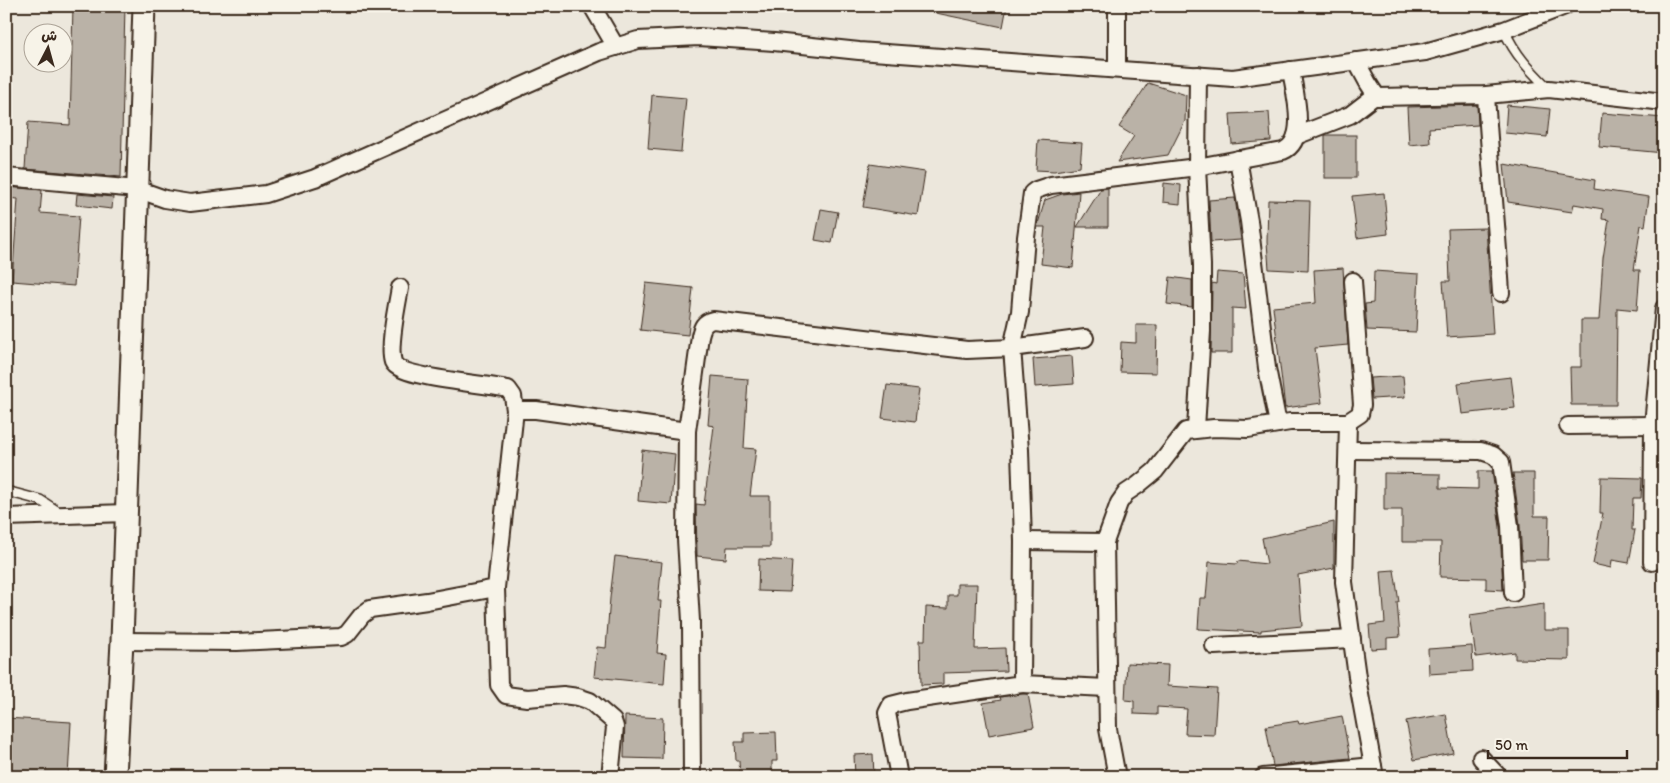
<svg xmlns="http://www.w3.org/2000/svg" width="1670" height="783" font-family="Itim,'Playpen Sans Arabic',sans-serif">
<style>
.building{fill:#bab2a7;stroke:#3b2a1e}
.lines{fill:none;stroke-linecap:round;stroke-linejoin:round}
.service-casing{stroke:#3b2a1e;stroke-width:12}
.minor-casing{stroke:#3b2a1e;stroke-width:20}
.tertiary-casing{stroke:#3b2a1e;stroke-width:25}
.service{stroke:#f7f3e8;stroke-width:9}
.minor{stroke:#f7f3e8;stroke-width:16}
.tertiary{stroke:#f7f3e8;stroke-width:21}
</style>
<rect width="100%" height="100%" fill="#ece7dc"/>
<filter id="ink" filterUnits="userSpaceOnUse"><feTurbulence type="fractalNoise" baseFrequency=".02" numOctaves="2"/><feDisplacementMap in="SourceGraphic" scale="10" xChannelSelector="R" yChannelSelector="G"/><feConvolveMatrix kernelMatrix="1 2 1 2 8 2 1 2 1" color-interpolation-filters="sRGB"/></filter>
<g filter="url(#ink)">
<g class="building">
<path d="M 73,6 L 125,6 L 121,177 L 25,169 L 28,122 L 70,125 Z"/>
<path d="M 937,6 L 1007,6 L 1003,27 L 936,13 Z"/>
<path d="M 1148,83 L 1186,95 L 1185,121 L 1168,155 L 1117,162 L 1134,136 L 1119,127 Z"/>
<path d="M 652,95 L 686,98 L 681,152 L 648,149 Z"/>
<path d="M 1477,105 L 1478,125 L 1429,128 L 1430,143 L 1409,145 L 1407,107 Z"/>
<path d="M 1507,105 L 1550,109 L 1547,137 L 1505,133 Z"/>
<path d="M 1269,112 L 1271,141 L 1232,144 L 1230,114 Z"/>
<path d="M 1602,113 L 1664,118 L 1664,153 L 1599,147 Z"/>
<rect x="1325" y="135" width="31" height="43"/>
<path d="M 1038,140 L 1082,143 L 1080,167 L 1054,171 L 1036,170 Z"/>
<path d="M 870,164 L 925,172 L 918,216 L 863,207 Z"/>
<path d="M 1504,164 L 1595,180 L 1594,189 L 1649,197 L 1645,226 L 1641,225 L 1634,270 L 1640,270 L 1637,310 L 1617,308 L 1616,405 L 1571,405 L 1570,367 L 1581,367 L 1581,320 L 1599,320 L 1603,258 L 1609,220 L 1602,219 L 1603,209 L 1574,204 L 1572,212 L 1508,202 Z"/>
<path d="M 1164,183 L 1181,185 L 1180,204 L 1163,202 Z"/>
<path d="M 6,187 L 42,190 L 40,213 L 79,216 L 74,286 L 12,281 L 18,199 L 6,198 Z"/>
<path d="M 1108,188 L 1108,227 L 1077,227 L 1101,189 Z"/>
<path d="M 1079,192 L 1073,268 L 1041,264 L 1045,227 L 1037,227 L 1045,200 L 1062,194 Z"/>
<path d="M 1384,193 L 1388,234 L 1357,238 L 1352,196 Z"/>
<path d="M 77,194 L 113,197 L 112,209 L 76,205 Z"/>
<path d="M 1235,198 L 1241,240 L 1211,242 L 1209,200 Z"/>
<path d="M 1268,200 L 1310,201 L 1308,271 L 1269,269 L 1267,242 Z"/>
<path d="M 821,209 L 838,212 L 832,243 L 815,240 Z"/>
<path d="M 1486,228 L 1493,334 L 1447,337 L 1443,281 L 1450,281 L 1448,229 Z"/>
<path d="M 1343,268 L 1348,345 L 1315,348 L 1322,403 L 1285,408 L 1273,307 L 1316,303 L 1314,270 Z"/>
<path d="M 1374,271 L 1419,274 L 1416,332 L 1367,330 L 1365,304 L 1373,303 Z"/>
<path d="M 1217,272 L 1243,274 L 1246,309 L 1232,308 L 1232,353 L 1211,353 L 1212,283 L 1216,284 Z"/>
<path d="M 1170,277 L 1192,280 L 1192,307 L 1167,304 Z"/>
<path d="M 646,283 L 693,288 L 688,335 L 640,330 Z"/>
<path d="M 1136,325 L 1157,325 L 1156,373 L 1120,372 L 1121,342 L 1136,343 Z"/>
<path d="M 1072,356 L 1074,384 L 1035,387 L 1033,359 Z"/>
<path d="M 712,376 L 748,379 L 744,448 L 756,449 L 750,496 L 770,496 L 770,547 L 727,547 L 726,559 L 697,556 L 696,504 L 704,505 L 714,426 L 708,425 Z"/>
<path d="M 1403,376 L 1405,397 L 1372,399 L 1370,378 Z"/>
<path d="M 1511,377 L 1515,408 L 1462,414 L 1458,383 Z"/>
<path d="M 887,385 L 919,389 L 915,422 L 882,418 Z"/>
<path d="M 642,450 L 675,454 L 671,504 L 638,501 Z"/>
<path d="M 1478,471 L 1492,471 L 1500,527 L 1503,590 L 1486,589 L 1486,578 L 1440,577 L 1441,542 L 1402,542 L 1402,510 L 1384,510 L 1384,473 L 1440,474 L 1440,488 L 1478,489 Z"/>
<path d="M 1513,473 L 1534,473 L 1534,516 L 1549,516 L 1548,560 L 1522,560 L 1520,525 Z"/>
<path d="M 1601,477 L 1642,478 L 1641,498 L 1633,498 L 1632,530 L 1635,530 L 1629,563 L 1612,560 L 1611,568 L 1593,564 L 1603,513 L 1600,513 Z"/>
<path d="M 1334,522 L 1334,568 L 1298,575 L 1302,626 L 1261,630 L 1261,632 L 1198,629 L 1200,598 L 1206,598 L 1209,562 L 1237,564 L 1238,561 L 1267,564 L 1262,538 Z"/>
<path d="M 615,556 L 662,562 L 658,601 L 661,601 L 657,653 L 666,654 L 664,684 L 594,677 L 597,647 L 606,648 L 610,598 Z"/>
<path d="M 759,559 L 792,561 L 790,592 L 758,591 Z"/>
<path d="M 1394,570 L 1399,602 L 1397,602 L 1400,637 L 1387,638 L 1387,648 L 1371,649 L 1369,625 L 1385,623 L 1381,571 Z"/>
<path d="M 957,584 L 977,584 L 975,649 L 1005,648 L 1006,671 L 943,673 L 943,684 L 921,685 L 920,640 L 925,640 L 926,607 L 948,608 L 948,595 L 957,595 Z"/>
<path d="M 1544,604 L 1544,630 L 1569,630 L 1569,660 L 1515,659 L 1515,652 L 1476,657 L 1470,615 Z"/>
<path d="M 1472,646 L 1473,671 L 1429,674 L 1428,649 Z"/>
<path d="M 1127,663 L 1168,665 L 1167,686 L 1217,689 L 1214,735 L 1185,734 L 1187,709 L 1157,707 L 1157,715 L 1134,714 L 1134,701 L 1125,700 Z"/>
<path d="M 1022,694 L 1028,694 L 1034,727 L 989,735 L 983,703 L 1001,700 L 1000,697 Z"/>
<path d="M 1446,714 L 1453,753 L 1414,760 L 1406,721 Z"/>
<path d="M 625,716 L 663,718 L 662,759 L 624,758 Z"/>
<path d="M 1342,716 L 1350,758 L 1273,766 L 1266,726 L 1298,721 L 1299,724 Z"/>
<path d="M 6,718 L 71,722 L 68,777 L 6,777 Z"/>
<path d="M 776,732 L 777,761 L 772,761 L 772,777 L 740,777 L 739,761 L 736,761 L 735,742 L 744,742 L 744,733 Z"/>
<path d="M 873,754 L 874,777 L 855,777 L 854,755 Z"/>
</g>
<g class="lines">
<g class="service-casing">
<g id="service">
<path d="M 1504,30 C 1515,55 1530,70 1549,89"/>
<path d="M 6,491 L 40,500 L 60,513"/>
</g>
</g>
<g class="minor-casing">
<g id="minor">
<path d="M 592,6 L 616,47"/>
<path d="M 1356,61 L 1368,83 L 1377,97 L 1486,95 L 1549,89 L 1664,102"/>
<path d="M 1117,69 L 1117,6"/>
<path d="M 1486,95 C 1490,161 1497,227 1501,293"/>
<path d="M 1296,136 L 1350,115 L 1376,95"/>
<path d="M 1238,159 L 1249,221 L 1267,368 L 1278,424"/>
<path d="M 6,177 L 137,189 L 165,199 L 190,203 L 266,194 L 315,178 L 599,52 L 638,40 L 699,37 L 774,42 L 859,51 L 1233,78 L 1425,52 L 1504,30 L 1565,6"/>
<path d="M 515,410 L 536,410 L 687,431"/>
<path d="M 1348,422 L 1344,582 L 1358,684 L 1375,777"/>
<path d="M 1568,426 L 1653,425"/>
<path d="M 1196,428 L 1202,331 L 1202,265 L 1197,167 L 1198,75"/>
<path d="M 1348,450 L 1481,451 L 1493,455 L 1501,462 L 1510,526 L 1513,593"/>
<path d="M 6,517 L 126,513"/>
<path d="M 1023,541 L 1105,542 L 1119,503 L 1126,493 L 1138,485 L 1155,471 L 1186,431 L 1214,428 L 1248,429 L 1290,422 L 1348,422 L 1360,414 L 1362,405 L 1353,281"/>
<path d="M 1105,542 L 1108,729 L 1117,777"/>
<path d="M 1652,562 L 1653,425 L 1664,308"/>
<path d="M 496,588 L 499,685 L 506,695 L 527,698 L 563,695 L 578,697 L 590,701 L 613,721 L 615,727 L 610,777"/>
<path d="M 122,641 L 237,642 L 341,637 L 347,634 L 362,615 L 370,609 L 427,601 L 496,588 L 515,410 L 513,396 L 508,389 C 488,384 399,378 393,362 C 388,347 397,305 400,288"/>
<path d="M 1214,646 L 1352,639"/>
<path d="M 1022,684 L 1107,688"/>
<path d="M 1481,758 L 1499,777"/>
<path d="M 692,777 L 691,621 L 686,539 L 687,431 L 700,336 C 702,327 704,322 713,320 L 967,350 L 1012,348 L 1085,338"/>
<path d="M 899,777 L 887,713 L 891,705 L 907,701 L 1022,684 L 1023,541 L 1020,450 L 1012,348 L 1020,312 L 1026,237 L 1032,193 L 1036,190 L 1051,185 L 1197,167 L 1283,151 C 1309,140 1294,91 1291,70"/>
<path d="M 1263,777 L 1373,766"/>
</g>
</g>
<g class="tertiary-casing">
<path id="tertiary" d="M 115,777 L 122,641 L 144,6"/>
</g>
<use href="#service" class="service"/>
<use href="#minor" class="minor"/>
<use href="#tertiary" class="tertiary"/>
</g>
</g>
<rect width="1670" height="783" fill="none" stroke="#f7f3e8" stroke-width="25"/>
<rect x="12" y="12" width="1645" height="758" fill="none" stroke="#3b2a1e" stroke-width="2" filter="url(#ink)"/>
<g transform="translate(48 48) rotate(6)"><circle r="24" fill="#f7f3e8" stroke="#aca397"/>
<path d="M0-4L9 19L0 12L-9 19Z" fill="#3b2a1e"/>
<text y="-8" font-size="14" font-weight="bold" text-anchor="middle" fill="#3b2a1e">ش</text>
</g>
<path d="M1488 750v8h139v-8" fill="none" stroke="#3b2a1e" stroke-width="2.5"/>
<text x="1495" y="750" font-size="15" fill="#3b2a1e" stroke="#f7f3e8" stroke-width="4" paint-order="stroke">50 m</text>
</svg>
